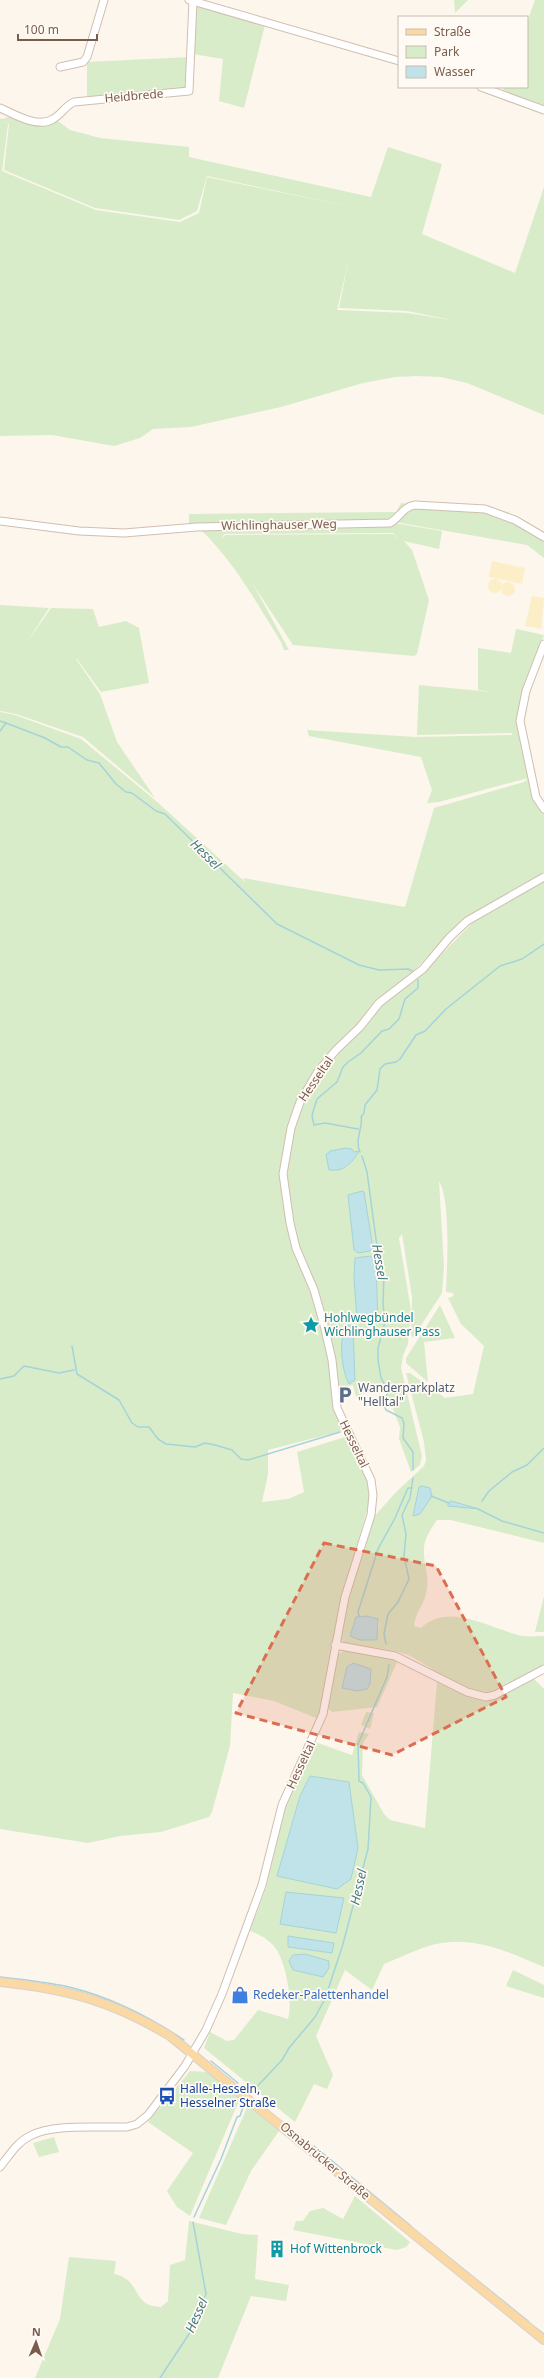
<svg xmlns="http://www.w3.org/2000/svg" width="544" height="2378" font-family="'Noto Sans',sans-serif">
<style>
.green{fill:#d8ecc9;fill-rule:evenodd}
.sand{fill:#fcefc7}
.water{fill:#bfe3e8;stroke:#a5d3da}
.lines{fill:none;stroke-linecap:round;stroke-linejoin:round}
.stream{stroke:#a5d3da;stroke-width:1.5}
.minor-casing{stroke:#d1beb0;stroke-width:9}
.major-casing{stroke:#dad1cd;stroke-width:10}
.minor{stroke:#fff;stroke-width:7}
.major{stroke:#fbd9a5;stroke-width:8}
.marked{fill:#dc6d51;fill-opacity:0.2;stroke:#dc6d51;stroke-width:3;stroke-dasharray:8 5;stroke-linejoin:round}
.labels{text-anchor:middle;stroke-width:3.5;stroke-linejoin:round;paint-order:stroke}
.street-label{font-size:12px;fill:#7a5c4d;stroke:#fffaf3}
.culture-label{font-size:12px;fill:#0d838f;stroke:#fffaf3;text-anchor:start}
.service-label{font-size:12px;fill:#4e5e75;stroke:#fffaf3;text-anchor:start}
.shop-label{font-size:12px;fill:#366cbe;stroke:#fffaf3;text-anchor:start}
.transit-label{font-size:12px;fill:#164399;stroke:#fffaf3;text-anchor:start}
.water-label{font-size:13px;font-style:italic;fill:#437c86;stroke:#fffaf3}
</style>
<rect width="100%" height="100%" fill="#fdf6ec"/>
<g class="green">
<path d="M 454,0 L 468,0 L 455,13 Z"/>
<path d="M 535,0 L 544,0 L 544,108 L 503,91 L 504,87 L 527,87 L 527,22 Z"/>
<path d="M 198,6 L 265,25 L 244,108 L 219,101 L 223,59 L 193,54 L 196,9 Z"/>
<path d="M 189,57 L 188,86 L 182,90 L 87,98 L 87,62 Z"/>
<path d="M 12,116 L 36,125 L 58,121 L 70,130 L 100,138 L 189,147 L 189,157 L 371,197 L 388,147 L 442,164 L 422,234 L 515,273 L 544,187 L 544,415 L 467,383 L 441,377 L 416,376 L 395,377 L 363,383 L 281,407 L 191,427 L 153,429 L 140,438 L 114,446 L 52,435 L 0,436 L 0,118 L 2,119 ZM 4,121 L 9,124 L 4,170 L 95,208 L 179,220 L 197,211 L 207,176 L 361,209 L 207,177 L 199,213 L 180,222 L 96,210 L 2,171 L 8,124 ZM 348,263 L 339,308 L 407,311 L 456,321 L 408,313 L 337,310 Z"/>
<path d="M 401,503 L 496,513 L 544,539 L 544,558 L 527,545 L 389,521 L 189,525 L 189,514 L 396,512 Z"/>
<path d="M 394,523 L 442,531 L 439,549 L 404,541 L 412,550 L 429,600 L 417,654 L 414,656 L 293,645 L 241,566 L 254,586 L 289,650 L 284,650 L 281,642 C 256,602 234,561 199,528 ZM 393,533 L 399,540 L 393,534 L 225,535 L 221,540 L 224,534 Z"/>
<path d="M 0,605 L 49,608 L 26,644 L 51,608 L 93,609 L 99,627 L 126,621 L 139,628 L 149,683 L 101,692 L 77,659 L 19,654 L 76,659 L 100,694 L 117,742 L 155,798 L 83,737 L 16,714 L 0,711 Z"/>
<path d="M 516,629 L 544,635 L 527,679 L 518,722 L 530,772 L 544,812 L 544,872 L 462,920 L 408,977 L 405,987 L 425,971 L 475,920 L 544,881 L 544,1543 L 451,1520 L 437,1520 C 431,1529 425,1537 424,1548 C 423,1561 429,1575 427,1588 C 426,1603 415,1612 414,1626 L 421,1628 C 449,1601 491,1629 522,1636 C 529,1637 537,1636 544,1636 L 544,1667 L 490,1693 C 463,1696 432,1666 408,1655 C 390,1648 366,1647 347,1644 L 340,1639 L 347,1597 L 372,1519 L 396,1492 L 424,1466 L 426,1460 L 424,1442 L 406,1373 L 410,1373 L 445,1398 L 473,1394 L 484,1346 L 461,1324 L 448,1298 L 454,1296 L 453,1293 L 446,1292 C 447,1266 451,1202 439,1181 L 444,1266 L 442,1293 L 413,1338 L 411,1334 L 412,1297 L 402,1234 L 399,1238 L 411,1310 L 408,1344 L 403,1356 L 401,1368 L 422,1456 L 420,1465 L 411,1472 L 399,1439 L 400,1427 L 383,1383 L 356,1397 L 353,1385 L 337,1389 L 335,1406 L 342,1431 L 268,1450 L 268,1474 L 262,1502 L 288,1499 L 304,1492 L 297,1452 L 345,1437 L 367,1479 L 370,1500 L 342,1597 L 320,1712 L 316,1718 L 274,1701 L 233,1693 L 230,1746 L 212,1812 L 209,1817 L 161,1832 L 120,1836 L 88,1843 L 0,1829 L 0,712 L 15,715 L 81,739 L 155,800 L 245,882 L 243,878 L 405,907 L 434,808 L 524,782 L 528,778 L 439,802 L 427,803 L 432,790 L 421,757 L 309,736 L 307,730 L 415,737 L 512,735 L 512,733 L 417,735 L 419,685 L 491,692 L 478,690 L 478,648 L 511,653 ZM 352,1149 L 355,1152 L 347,1167 L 331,1171 ZM 353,1326 L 353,1341 L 343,1363 ZM 359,1616 L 379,1622 L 377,1640 L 351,1637 Z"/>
<path d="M 440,1305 L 455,1338 L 424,1342 L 428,1382 L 406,1363 L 406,1358 Z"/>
<path d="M 544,1596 L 544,1632 L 535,1632 Z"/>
<path d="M 345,1650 L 398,1660 L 377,1707 L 332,1712 L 329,1709 L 328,1704 L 337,1655 Z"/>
<path d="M 532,1677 L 544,1689 L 544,1967 C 515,1955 483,1939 450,1942 C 427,1943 405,1956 384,1964 L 372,1990 L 345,1970 L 316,2036 L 333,2075 L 327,2089 L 314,2084 L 295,2122 L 204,2048 L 210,2032 L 227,2041 L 234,2040 L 258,2010 L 288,2019 C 293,2001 286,1959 273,1945 C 266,1938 259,1934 250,1931 L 267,1885 L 285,1806 L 315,1742 L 352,1755 L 359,1732 L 369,1734 L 363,1743 L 362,1775 L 384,1814 L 390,1820 L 425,1828 L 437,1682 L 465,1695 L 491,1700 ZM 310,1776 L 277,1876 L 300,1796 ZM 289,1936 L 334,1944 L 332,1953 L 288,1947 Z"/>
<path d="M 366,1712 L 374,1713 L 370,1729 L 361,1725 Z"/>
<path d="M 513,1970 L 544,1985 L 544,1998 L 506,1986 Z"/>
<path d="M 190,2071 L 209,2072 L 240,2098 L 190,2216 L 177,2207 L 167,2191 L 193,2153 L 148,2122 Z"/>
<path d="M 248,2105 L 279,2131 L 251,2171 L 226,2225 L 199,2218 Z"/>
<path d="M 54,2137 L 59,2152 L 39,2157 L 33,2143 Z"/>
<path d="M 355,2196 L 410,2242 L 406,2247 L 397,2250 L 293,2230 L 296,2221 L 303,2221 L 310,2211 L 323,2208 L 343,2219 Z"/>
<path d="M 189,2221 L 242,2234 L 258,2235 L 255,2279 L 289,2285 L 286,2301 L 251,2296 L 218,2378 L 35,2378 L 60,2319 L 69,2257 L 116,2261 L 114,2274 C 143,2280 130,2306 161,2307 L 168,2301 L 170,2265 L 185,2260 Z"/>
</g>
<g class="sand">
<path d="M 492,561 L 525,568 L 522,584 L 489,577 Z"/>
<circle cx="495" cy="586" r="7"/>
<circle cx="508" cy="589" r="7"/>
<path d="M 532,596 L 544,598 L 541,629 L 525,626 Z"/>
</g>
<g class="water">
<path d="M 346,1148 L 352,1149 L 354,1152 L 359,1151 C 352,1163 344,1172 329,1170 L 326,1155 L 330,1151 Z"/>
<path d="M 362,1191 L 364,1192 L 373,1248 L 370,1251 L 358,1253 L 354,1250 L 348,1195 Z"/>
<path d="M 370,1256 L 376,1260 L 378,1322 L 376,1324 L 357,1320 L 354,1278 L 355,1258 Z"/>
<path d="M 348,1325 L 353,1327 L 355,1380 L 349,1384 C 342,1373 337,1334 348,1325 Z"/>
<path d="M 422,1486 L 430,1488 L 432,1496 L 420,1514 L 413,1516 L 419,1487 Z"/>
<path d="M 451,1501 L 479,1509 L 448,1506 L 448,1503 Z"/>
<path d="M 366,1616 L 378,1619 L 377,1640 L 360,1640 L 350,1636 L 356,1617 Z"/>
<path d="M 353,1663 L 371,1669 L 370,1684 L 367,1689 L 357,1691 L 342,1688 L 347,1667 Z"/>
<path d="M 310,1776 L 349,1782 L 358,1848 L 351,1879 L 337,1889 L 277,1876 L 300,1796 Z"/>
<path d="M 286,1892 L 344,1898 L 336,1933 L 280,1924 Z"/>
<path d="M 288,1936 L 334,1943 L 332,1953 L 288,1947 Z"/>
<path d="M 305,1954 L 329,1961 L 329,1968 L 323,1977 L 293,1970 L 289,1961 L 293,1955 Z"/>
</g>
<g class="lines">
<g class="stream">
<path d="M 0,721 L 6,723"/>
<path d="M 0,731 L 6,723 L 45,738 L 61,747 L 68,747 L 87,760 L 99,763 L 116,784 L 126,792 L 132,793 L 156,811 L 165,814 L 277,924 L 359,965 L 379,970 L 408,969 L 412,971"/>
<path d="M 358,1129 L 325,1123 L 314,1125 L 312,1115 L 317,1099 L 337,1082 L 343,1067 L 348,1062 L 361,1053 L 382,1031 L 389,1029 L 399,1019 L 405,999 L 418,988 L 418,980"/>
<path d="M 360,1152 C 354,1140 364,1125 361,1117 L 364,1113 L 365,1105 L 377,1090 L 380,1069 L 385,1064 L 396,1062 L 400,1059 L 416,1035 L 425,1031 L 446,1009 L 500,966 L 522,959 L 544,944"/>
<path d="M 362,1156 L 367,1172 L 378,1254 L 384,1274 L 383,1304 L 385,1322 L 378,1348 L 378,1360 L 381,1378 L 389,1392 L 382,1401 L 386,1410 L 402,1418 L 404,1423 L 403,1438 L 413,1452 L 413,1470"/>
<path d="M 72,1346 L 77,1374 L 119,1400 L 132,1423 L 138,1427 L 149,1427 L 158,1439 L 166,1444 L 195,1447 L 205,1443 L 215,1445 L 232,1450 L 241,1459 L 248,1460 L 340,1432"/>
<path d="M 0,1379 L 14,1376 L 24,1366 L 59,1373 L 74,1370"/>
<path d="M 431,1496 L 449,1503"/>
<path d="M 482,1501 L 489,1491 L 512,1472 L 527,1465 L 544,1448"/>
<path d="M 478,1509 L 502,1521 L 544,1533"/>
<path d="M 359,1616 L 358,1612 L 378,1549 L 395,1518 L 408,1488 L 412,1488"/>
<path d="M 386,1644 L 384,1634 L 388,1614 L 398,1602 L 409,1579 L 404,1556 L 406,1534 L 402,1515 L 410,1498 L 413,1478"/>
<path d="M 0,1977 C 24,1980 49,1982 73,1988 C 112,1998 151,2018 184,2040"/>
<path d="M 211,2061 L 238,2083"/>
<path d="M 253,2091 L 282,2060 L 289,2048 L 315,2017 L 325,1999 L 343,1944 L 368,1849 L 371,1797 L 363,1783 L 359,1781 L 358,1744 L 387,1677 L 389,1665"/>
<path d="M 314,2146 L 411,2226"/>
<path d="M 194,2217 L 221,2159 L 237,2117 L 240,2116 L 245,2101"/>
<path d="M 432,2244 L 528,2321"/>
<path d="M 533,2326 L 544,2334"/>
<path d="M 160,2378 L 189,2334 L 206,2294 L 193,2222"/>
</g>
<g class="minor-casing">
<g id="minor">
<path d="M 189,0 L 399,61"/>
<path d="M 60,67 L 83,62 L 87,57 L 104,0"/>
<path d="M 481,87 L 544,110"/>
<path d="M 0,108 C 14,114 38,129 53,119 C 62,114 65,106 74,102 L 189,91 L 193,1"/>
<path d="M 0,521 L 79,531 L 124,533 L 197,527 L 390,523 C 400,517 403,507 415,505 L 485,509 L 515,520 L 544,537"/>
<path d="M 544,644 L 526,691 L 520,721 L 536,797 L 544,809"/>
<path d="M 335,1645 L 395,1656 L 467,1692 L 486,1697 L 495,1695 L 544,1669"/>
<path d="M 0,2167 C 9,2156 17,2142 30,2136 C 52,2123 101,2128 127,2127 L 137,2124 L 148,2115 L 185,2066 L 206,2030 L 222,1994 L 262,1885 L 282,1805 L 323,1714 L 345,1597 L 371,1515 L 373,1495 L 371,1480 L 337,1408 L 332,1360 L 324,1325 L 314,1290 L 296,1248 L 290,1223 L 283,1174 L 291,1128 L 300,1102 L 317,1073 L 336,1050 L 360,1027 L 379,1003 L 423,969 L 449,938 L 467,921 L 544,877"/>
</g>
</g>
<g class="major-casing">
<path id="major" d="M 0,1982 C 67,1989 112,2001 170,2036 L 544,2340"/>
</g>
<use href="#minor" class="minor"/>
<use href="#major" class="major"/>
</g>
<path class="marked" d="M 324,1543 L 436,1566 L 506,1697 L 392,1755 L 236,1713 Z"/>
<defs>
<g id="sight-bare" transform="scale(1.38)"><path d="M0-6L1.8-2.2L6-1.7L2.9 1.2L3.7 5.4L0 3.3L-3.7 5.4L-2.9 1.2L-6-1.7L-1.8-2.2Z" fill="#0f9aa8" stroke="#fffaf3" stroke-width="2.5" paint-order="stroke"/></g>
<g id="parking-bare" transform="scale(1.38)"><path d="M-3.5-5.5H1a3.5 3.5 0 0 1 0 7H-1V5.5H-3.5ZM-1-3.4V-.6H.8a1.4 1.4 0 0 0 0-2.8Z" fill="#5c6f8a" stroke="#fffaf3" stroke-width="2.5" paint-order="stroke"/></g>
<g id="shop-bare" transform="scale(1.38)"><path d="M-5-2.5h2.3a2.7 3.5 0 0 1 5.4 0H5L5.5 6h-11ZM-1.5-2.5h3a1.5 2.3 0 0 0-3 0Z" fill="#3f7fe0" stroke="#fffaf3" stroke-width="2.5" paint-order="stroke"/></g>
<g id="bus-bare" transform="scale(1.38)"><path d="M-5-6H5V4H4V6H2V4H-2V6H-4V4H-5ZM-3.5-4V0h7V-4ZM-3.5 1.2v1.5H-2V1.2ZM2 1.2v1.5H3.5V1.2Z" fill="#1a4fb4" stroke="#fffaf3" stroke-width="2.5" paint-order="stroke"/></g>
<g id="building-bare" transform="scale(1.38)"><path d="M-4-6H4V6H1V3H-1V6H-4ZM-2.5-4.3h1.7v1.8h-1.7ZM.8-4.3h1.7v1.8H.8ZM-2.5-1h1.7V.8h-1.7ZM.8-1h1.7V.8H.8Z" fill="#0f9aa8" stroke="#fffaf3" stroke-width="2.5" paint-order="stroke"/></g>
</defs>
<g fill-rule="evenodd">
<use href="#sight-bare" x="311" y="1325"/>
<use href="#parking-bare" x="345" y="1395"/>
<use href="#shop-bare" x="240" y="1995"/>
<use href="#bus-bare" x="167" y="2096"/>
<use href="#building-bare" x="277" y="2249"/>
</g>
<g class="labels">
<g class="street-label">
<text transform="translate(134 96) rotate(-5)" y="4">Heidbrede</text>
<text transform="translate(279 525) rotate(-1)" y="4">Wichlinghauser Weg</text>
<text transform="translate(316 1079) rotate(-56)" y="4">Hesseltal</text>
<text transform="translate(354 1444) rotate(64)" y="4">Hesseltal</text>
<text transform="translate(301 1765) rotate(-65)" y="4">Hesseltal</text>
<text transform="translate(325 2161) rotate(40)" y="4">Osnabrücker Straße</text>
</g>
<g class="culture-label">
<text x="324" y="1322">Hohlwegbündel<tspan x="324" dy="14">Wichlinghauser Pass</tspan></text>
<text x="290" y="2253">Hof Wittenbrock</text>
</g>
<g class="service-label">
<text x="358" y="1392">Wanderparkplatz<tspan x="358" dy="14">"Helltal"</tspan></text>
</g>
<g class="shop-label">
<text x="253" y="1999">Redeker-Palettenhandel</text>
</g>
<g class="transit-label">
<text x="180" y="2093">Halle-Hesseln,<tspan x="180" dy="14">Hesselner Straße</tspan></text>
</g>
<g class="water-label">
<text transform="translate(206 854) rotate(45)" y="5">Hessel</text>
<text transform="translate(380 1262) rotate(80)" y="5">Hessel</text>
<text transform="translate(358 1887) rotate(-78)" y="5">Hessel</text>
<text transform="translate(196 2315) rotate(-66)" y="5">Hessel</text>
</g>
</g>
<rect x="398" y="16" width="130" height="72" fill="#fffaf3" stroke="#cabbb1"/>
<rect x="406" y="29" width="20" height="6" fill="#fbd9a5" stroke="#cabbb1"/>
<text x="434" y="36" font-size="12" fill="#7a5c4d">Straße</text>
<rect x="406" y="46" width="20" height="12" fill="#d8ecc9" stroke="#cabbb1"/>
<text x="434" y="56" font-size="12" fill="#7a5c4d">Park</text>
<rect x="406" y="66" width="20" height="12" fill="#bfe3e8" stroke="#cabbb1"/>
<text x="434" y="76" font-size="12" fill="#7a5c4d">Wasser</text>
<g transform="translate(36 2342) rotate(2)" stroke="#fffaf3" stroke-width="3" paint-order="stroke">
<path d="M0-3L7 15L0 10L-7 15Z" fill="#7a5c4d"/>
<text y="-6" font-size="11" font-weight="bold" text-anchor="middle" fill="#7a5c4d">N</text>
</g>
<path d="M18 34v6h79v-6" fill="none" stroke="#7a5c4d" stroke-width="2"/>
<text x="24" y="34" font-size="12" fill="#7a5c4d" stroke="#fffaf3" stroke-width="3" paint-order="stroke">100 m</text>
</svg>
